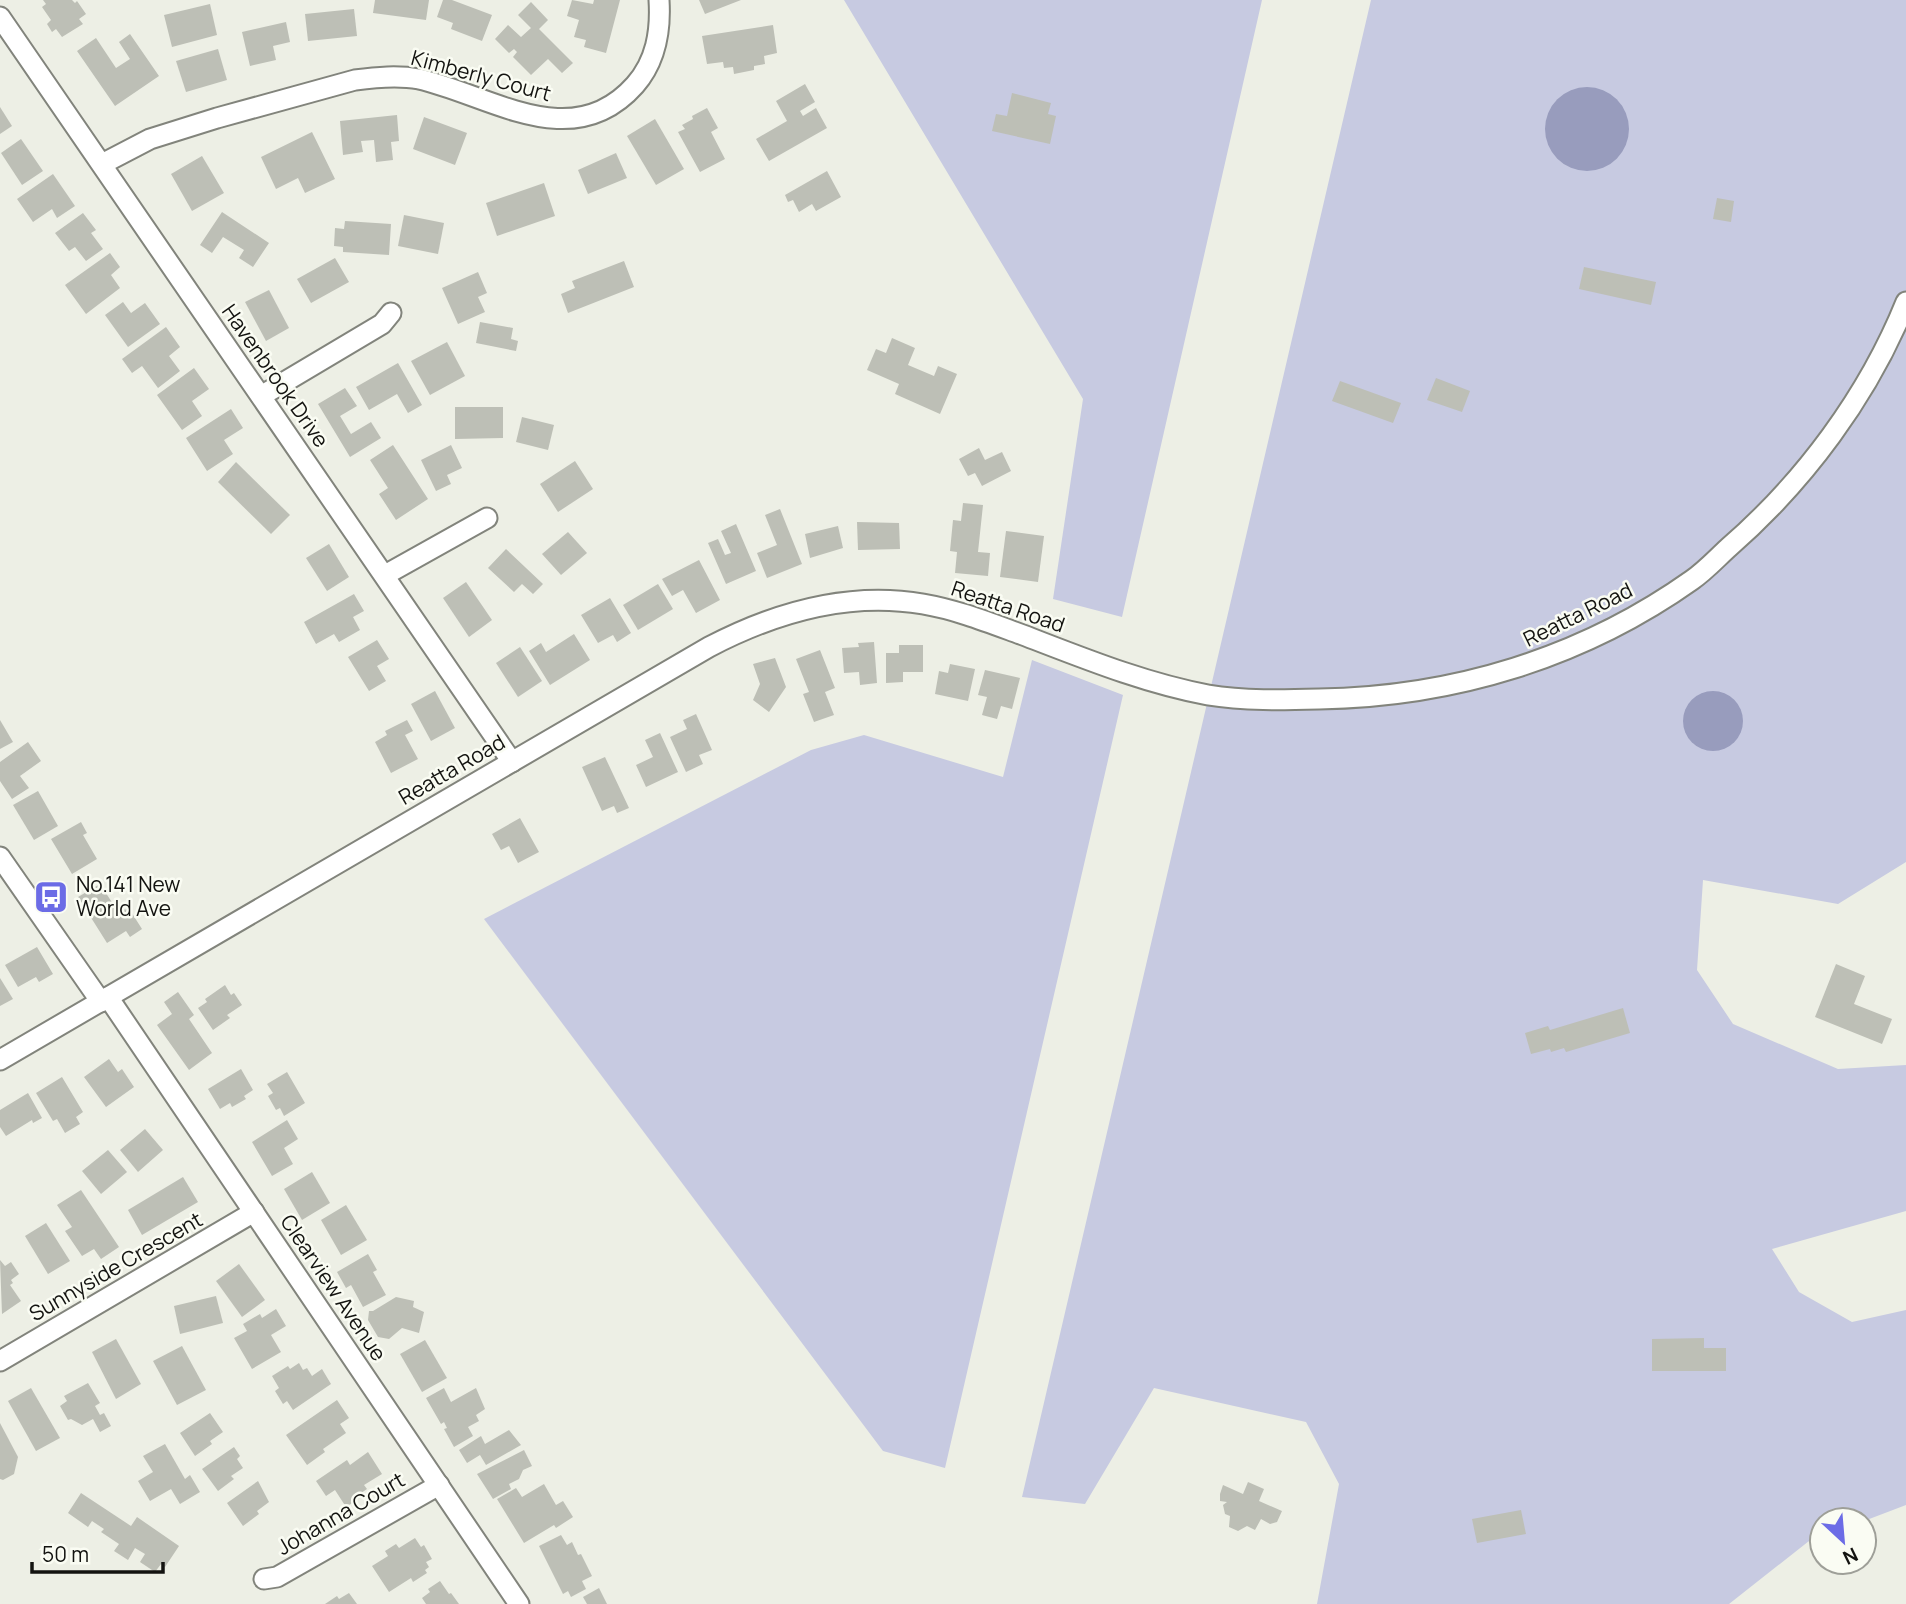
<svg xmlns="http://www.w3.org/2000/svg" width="1906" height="1604" font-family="Manrope,sans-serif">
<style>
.green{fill:#c7cae1}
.water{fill:#989cbd}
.building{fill:#bdbfb6}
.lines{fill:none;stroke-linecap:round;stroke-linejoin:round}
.street-casing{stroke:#82847c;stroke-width:23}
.street{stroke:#fff;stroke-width:19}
.labels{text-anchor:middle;stroke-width:5;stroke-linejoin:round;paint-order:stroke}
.street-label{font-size:21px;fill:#131310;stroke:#fafcf3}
.poi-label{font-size:21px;fill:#131310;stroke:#fafcf3;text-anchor:start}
</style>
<rect width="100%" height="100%" fill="#edefe5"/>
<g class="green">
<path d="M 844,0 L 1262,0 L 1122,617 L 1053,599 L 1083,399 Z"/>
<path d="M 1371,0 L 1906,0 L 1906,862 L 1838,904 L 1703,880 L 1697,970 L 1733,1024 L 1838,1069 L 1906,1065 L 1906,1211 L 1772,1249 L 1799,1292 L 1852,1322 L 1906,1310 L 1906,1505 L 1864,1521 L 1822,1520 L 1822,1536 L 1809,1541 L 1729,1604 L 1317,1604 L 1339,1484 L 1306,1422 L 1154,1388 L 1085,1504 L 1022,1497 Z"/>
<path d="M 1032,660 L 1123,695 L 945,1468 L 883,1451 L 484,919 L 811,750 L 864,735 L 1003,777 Z"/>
</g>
<g class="water">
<circle cx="1587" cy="129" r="42"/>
<circle cx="1713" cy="721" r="30"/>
</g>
<g class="building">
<path d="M 43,0 L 72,0 L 75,3 L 77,1 L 86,14 L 79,19 L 83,24 L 62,37 L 56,29 L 52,32 L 47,24 L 51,20 L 42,7 L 46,4 Z"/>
<path d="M 375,0 L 429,0 L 426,20 L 373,13 Z"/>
<path d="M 443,0 L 452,0 L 492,15 L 482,41 L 451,29 L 453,23 L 437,17 Z"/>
<path d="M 572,0 L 593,4 L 594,0 L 620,0 L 606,53 L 584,47 L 586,40 L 574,37 L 579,20 L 567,16 Z"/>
<path d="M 699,0 L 741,0 L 705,14 Z"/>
<path d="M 531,2 L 548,20 L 539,29 L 573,63 L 562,73 L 548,59 L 531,75 L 513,57 L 517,52 L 514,49 L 509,53 L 495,39 L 508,25 L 521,37 L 531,28 L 518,15 Z"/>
<path d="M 210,4 L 217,35 L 172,47 L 164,15 Z"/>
<path d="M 354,9 L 357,36 L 308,41 L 305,14 Z"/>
<path d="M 286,22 L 290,42 L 273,46 L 276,60 L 250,66 L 242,32 Z"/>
<path d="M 773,25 L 777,53 L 764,56 L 765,64 L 754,66 L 754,70 L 734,74 L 733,67 L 724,68 L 723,62 L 707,64 L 702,36 Z"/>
<path d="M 130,34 L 159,76 L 115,106 L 77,51 L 96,38 L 116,68 L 130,59 L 119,42 Z"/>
<path d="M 218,49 L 227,80 L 186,92 L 176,61 Z"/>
<path d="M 805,84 L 815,102 L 800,111 L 803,116 L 816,108 L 827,128 L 769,161 L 756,139 L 787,121 L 776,101 Z"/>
<path d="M 1012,93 L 1051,103 L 1048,114 L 1056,116 L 1050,144 L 992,131 L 996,114 L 1007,116 Z"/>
<path d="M 0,107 L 12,126 L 0,134 Z"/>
<path d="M 707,108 L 718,128 L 711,132 L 725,159 L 700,172 L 678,132 L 685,129 L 682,125 L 693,119 L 692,116 Z"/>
<path d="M 397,115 L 399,141 L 391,142 L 393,160 L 376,162 L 374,140 L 361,141 L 363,152 L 343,155 L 340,121 Z"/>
<path d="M 424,117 L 467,133 L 455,165 L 413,149 Z"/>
<path d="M 655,119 L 684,169 L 656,185 L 627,136 Z"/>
<path d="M 312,132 L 335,179 L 305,193 L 298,178 L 276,189 L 261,157 Z"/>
<path d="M 21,139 L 43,171 L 22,185 L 1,153 Z"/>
<path d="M 616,153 L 627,178 L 588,194 L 578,170 Z"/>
<path d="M 202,156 L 224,193 L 192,211 L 171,174 Z"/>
<path d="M 827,171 L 841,197 L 816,211 L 812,204 L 799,212 L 793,200 L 788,202 L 785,195 Z"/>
<path d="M 53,174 L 75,206 L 57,218 L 52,209 L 33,222 L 17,199 Z"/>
<path d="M 544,183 L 555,216 L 497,236 L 486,203 Z"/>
<path d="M 1717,198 L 1734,201 L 1731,222 L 1713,219 Z"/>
<path d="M 222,212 L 269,243 L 253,267 L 239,258 L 244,250 L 223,237 L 212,253 L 200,245 Z"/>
<path d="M 83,213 L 96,230 L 91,233 L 103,249 L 86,261 L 75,247 L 69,251 L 55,233 Z"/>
<path d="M 404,215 L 444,223 L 438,254 L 398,246 Z"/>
<path d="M 345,221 L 391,224 L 389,255 L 343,252 L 343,247 L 334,246 L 335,228 L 344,229 Z"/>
<path d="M 110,253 L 120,267 L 111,275 L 120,288 L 86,314 L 65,285 Z"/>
<path d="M 335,258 L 349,282 L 311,303 L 297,279 Z"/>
<path d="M 624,261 L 634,287 L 568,313 L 561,294 L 575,288 L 572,281 Z"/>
<path d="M 1584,267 L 1656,282 L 1651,305 L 1579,289 Z"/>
<path d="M 478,272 L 487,293 L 478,297 L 485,312 L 458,324 L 442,288 Z"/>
<path d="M 269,290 L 289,328 L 266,341 L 245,302 Z"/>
<path d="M 123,302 L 131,313 L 145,303 L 160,324 L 128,347 L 105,315 Z"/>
<path d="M 480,322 L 513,328 L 511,339 L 518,341 L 516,351 L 476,343 Z"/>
<path d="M 166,327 L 180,347 L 169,356 L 180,371 L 158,388 L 142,366 L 132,373 L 122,359 Z"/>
<path d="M 892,338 L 915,348 L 908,365 L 934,376 L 938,366 L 957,374 L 940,414 L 895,394 L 899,384 L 867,370 L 876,349 L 886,353 Z"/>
<path d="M 447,342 L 465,376 L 430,395 L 411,361 Z"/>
<path d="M 398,363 L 422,405 L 408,413 L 397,394 L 369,410 L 356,387 Z"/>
<path d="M 194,368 L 209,389 L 192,401 L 202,416 L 182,430 L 157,395 Z"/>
<path d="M 1436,378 L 1470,391 L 1462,412 L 1427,400 Z"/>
<path d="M 1340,381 L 1401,403 L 1393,423 L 1332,401 Z"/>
<path d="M 345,388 L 357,406 L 340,416 L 351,434 L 371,422 L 381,438 L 350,457 L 318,404 Z"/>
<path d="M 455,407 L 503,407 L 503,438 L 455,439 Z"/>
<path d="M 231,409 L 243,428 L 224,440 L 233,454 L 207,471 L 186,438 Z"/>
<path d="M 522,417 L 554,425 L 548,450 L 516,442 Z"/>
<path d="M 393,445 L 428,499 L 396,520 L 379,494 L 388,488 L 370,460 Z"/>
<path d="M 451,445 L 462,468 L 447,475 L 451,484 L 436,491 L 421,460 Z"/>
<path d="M 979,448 L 985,460 L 1002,452 L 1011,471 L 982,486 L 975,473 L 968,476 L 959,459 Z"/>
<path d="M 575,461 L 593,489 L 558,512 L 540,484 Z"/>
<path d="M 236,462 L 290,515 L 271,534 L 218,482 Z"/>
<path d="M 963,503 L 983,505 L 978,552 L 990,553 L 988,576 L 955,573 L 957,552 L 950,551 L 953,520 L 961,521 Z"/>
<path d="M 780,509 L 802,564 L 767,578 L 757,553 L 777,545 L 765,515 Z"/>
<path d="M 857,522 L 899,523 L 900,549 L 858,550 Z"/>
<path d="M 736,524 L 756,571 L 726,584 L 708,543 L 718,539 L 725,555 L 731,553 L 721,531 Z"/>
<path d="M 838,526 L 843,548 L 810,558 L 805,534 Z"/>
<path d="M 1006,531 L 1044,536 L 1038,582 L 1000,577 Z"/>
<path d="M 568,532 L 587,553 L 561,575 L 542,554 Z"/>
<path d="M 329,544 L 349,577 L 327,591 L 306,558 Z"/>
<path d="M 506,549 L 543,584 L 533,594 L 522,584 L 514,592 L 488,568 Z"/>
<path d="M 699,560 L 720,600 L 696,613 L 683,590 L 672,596 L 662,579 Z"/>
<path d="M 466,582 L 492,620 L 469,637 L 443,598 Z"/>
<path d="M 658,584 L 673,609 L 638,630 L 623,605 Z"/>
<path d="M 354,594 L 364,611 L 353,617 L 360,630 L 339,642 L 334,634 L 316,644 L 304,622 Z"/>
<path d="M 610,598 L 631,633 L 617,642 L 613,635 L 598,643 L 581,615 Z"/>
<path d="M 574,634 L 590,660 L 550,685 L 529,651 L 541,643 L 546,652 Z"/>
<path d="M 377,640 L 389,659 L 377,666 L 386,681 L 369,691 L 348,657 Z"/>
<path d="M 874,642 L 877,683 L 860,685 L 859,672 L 844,673 L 842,648 L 859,647 L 858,643 Z"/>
<path d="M 899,645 L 923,645 L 923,672 L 903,672 L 903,682 L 886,683 L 886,653 L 899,653 Z"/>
<path d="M 520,647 L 542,681 L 518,697 L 496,663 Z"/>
<path d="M 820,650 L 835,688 L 825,692 L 834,715 L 814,722 L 803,694 L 809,692 L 796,659 Z"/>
<path d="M 775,658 L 786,687 L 769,712 L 753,700 L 760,684 L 753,664 Z"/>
<path d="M 950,664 L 975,669 L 968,701 L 935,694 L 939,671 L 948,673 Z"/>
<path d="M 985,670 L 1020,678 L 1012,709 L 1001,706 L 997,719 L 982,715 L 987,697 L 978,695 Z"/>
<path d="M 435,691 L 455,728 L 431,741 L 411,704 Z"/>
<path d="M 696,714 L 712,750 L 699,755 L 703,764 L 686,772 L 670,737 L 687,729 L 683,720 Z"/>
<path d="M 0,720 L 13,742 L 0,749 Z"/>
<path d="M 407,720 L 413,731 L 405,735 L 418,759 L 391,773 L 375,742 L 387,735 L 385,731 Z"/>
<path d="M 660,733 L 678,772 L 646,787 L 636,765 L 653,757 L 645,740 Z"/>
<path d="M 28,742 L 41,761 L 20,776 L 29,788 L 12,799 L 0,781 L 0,762 Z"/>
<path d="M 605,757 L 629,808 L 617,813 L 614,806 L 602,811 L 582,767 Z"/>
<path d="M 38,791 L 58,826 L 34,840 L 13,805 Z"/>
<path d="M 520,818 L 539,852 L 518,863 L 509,846 L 501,850 L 492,834 Z"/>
<path d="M 81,822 L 87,833 L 83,835 L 97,859 L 72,874 L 51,839 Z"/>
<path d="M 100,884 L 115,907 L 120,903 L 125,910 L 128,907 L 142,929 L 130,937 L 126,931 L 107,943 L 78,897 Z"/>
<path d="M 37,947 L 53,974 L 39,982 L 36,977 L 18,987 L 5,965 Z"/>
<path d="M 1836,964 L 1865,976 L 1854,1004 L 1892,1019 L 1882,1044 L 1815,1017 Z"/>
<path d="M 0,978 L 13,999 L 0,1006 Z"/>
<path d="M 225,985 L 231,995 L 234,993 L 242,1005 L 227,1015 L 230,1018 L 213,1030 L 198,1008 L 207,1002 L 205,999 Z"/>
<path d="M 178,992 L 194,1015 L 189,1019 L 212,1053 L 189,1070 L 157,1025 L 172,1014 L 164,1002 Z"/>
<path d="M 1623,1008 L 1630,1033 L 1566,1052 L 1564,1048 L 1551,1052 L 1550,1049 L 1531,1054 L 1525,1033 L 1548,1026 L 1550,1030 Z"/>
<path d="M 109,1059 L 118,1072 L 122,1069 L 134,1087 L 106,1107 L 84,1077 Z"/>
<path d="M 241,1069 L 253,1090 L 244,1096 L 246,1099 L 232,1107 L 230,1103 L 220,1109 L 208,1089 Z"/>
<path d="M 287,1072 L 305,1103 L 284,1116 L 280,1108 L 276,1110 L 268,1096 L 273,1093 L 267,1084 Z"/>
<path d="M 62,1077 L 83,1112 L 76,1117 L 80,1124 L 65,1133 L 57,1119 L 53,1121 L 36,1093 Z"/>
<path d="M 28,1093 L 42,1118 L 33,1123 L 32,1120 L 6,1136 L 0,1127 L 0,1110 Z"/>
<path d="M 287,1120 L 298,1139 L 284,1148 L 293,1164 L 272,1176 L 252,1142 Z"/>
<path d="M 145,1129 L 163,1150 L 138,1172 L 120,1150 Z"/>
<path d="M 108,1150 L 127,1172 L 101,1194 L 82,1171 Z"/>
<path d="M 312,1172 L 330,1203 L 302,1220 L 284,1189 Z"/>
<path d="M 183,1177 L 198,1202 L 142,1235 L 128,1210 Z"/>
<path d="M 81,1190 L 119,1247 L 101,1259 L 94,1249 L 82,1256 L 65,1231 L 72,1227 L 57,1205 Z"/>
<path d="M 346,1205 L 367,1240 L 341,1255 L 321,1220 Z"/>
<path d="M 46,1223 L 70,1261 L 48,1274 L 25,1236 Z"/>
<path d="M 368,1254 L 377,1270 L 373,1272 L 386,1295 L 363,1307 L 351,1285 L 346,1288 L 337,1272 Z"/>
<path d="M 0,1260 L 5,1266 L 11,1262 L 19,1274 L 11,1280 L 13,1283 L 10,1285 L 21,1301 L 2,1314 Z"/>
<path d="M 239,1264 L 265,1300 L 242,1317 L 216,1281 Z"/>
<path d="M 216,1296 L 223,1323 L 180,1334 L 174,1306 Z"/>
<path d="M 396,1297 L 414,1301 L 413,1307 L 424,1312 L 419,1333 L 402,1328 L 389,1339 L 378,1337 L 368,1320 L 369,1311 L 373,1311 Z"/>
<path d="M 276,1309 L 286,1326 L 271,1335 L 281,1352 L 252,1369 L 234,1338 L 247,1331 L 243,1324 L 260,1314 L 262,1318 Z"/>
<path d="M 1704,1338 L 1704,1348 L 1726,1348 L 1726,1371 L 1652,1371 L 1652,1339 Z"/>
<path d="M 116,1339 L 141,1384 L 116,1399 L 92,1352 Z"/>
<path d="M 425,1340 L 447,1378 L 422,1392 L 400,1354 Z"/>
<path d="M 182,1346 L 206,1390 L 177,1405 L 153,1361 Z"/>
<path d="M 299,1363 L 303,1370 L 307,1368 L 312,1376 L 322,1369 L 331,1384 L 293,1410 L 287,1401 L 283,1404 L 275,1391 L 279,1388 L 272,1376 L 288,1366 L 290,1369 Z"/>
<path d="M 88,1383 L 100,1403 L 95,1406 L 100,1415 L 104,1413 L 111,1426 L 100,1432 L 93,1419 L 82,1425 L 71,1419 L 68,1420 L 60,1406 L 67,1401 L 64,1396 Z"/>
<path d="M 31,1388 L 60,1438 L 36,1451 L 8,1401 Z"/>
<path d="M 444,1388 L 451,1402 L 476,1388 L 485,1409 L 476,1415 L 479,1421 L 468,1427 L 473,1436 L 454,1447 L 444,1429 L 447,1428 L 444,1422 L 441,1424 L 426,1398 Z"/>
<path d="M 337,1400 L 349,1418 L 340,1424 L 346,1433 L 323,1449 L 325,1452 L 307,1465 L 286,1435 Z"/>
<path d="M 210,1413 L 223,1432 L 210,1441 L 212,1444 L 195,1456 L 180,1433 Z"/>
<path d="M 0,1423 L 18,1457 L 14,1474 L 3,1480 L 0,1479 Z"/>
<path d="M 509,1430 L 521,1445 L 486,1465 L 480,1455 L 467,1463 L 459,1450 L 481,1436 L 485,1444 Z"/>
<path d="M 165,1444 L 185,1479 L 190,1475 L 200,1492 L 180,1504 L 171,1489 L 150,1501 L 138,1481 L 153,1472 L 143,1456 Z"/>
<path d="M 234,1447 L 240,1456 L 237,1459 L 243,1468 L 231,1476 L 234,1479 L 218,1491 L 202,1469 Z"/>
<path d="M 524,1450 L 532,1466 L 523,1470 L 519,1479 L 509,1484 L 511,1489 L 493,1499 L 477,1474 Z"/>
<path d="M 368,1452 L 382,1474 L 364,1485 L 367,1489 L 361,1493 L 363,1496 L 346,1507 L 335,1490 L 326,1496 L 316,1481 L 347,1460 L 350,1465 Z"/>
<path d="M 258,1481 L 269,1502 L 257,1511 L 259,1514 L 243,1526 L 227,1503 Z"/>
<path d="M 1248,1482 L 1264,1489 L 1259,1501 L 1282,1511 L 1277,1522 L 1270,1524 L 1261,1519 L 1255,1530 L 1247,1526 L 1238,1531 L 1229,1527 L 1230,1516 L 1225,1514 L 1223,1505 L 1227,1502 L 1220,1501 L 1220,1494 L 1223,1485 L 1243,1494 Z"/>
<path d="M 544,1484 L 556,1505 L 563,1501 L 573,1517 L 556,1528 L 554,1525 L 524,1543 L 497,1499 L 516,1488 L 522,1497 Z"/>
<path d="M 81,1493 L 131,1526 L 137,1517 L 179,1546 L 165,1567 L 161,1564 L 155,1572 L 140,1562 L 145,1554 L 135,1548 L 128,1560 L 114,1551 L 119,1544 L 101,1532 L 104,1529 L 92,1521 L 88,1527 L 68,1513 Z"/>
<path d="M 1521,1510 L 1526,1534 L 1477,1543 L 1472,1519 Z"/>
<path d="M 561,1535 L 567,1545 L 572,1542 L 578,1555 L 581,1554 L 592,1576 L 582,1581 L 586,1589 L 571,1597 L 568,1591 L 563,1594 L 539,1546 Z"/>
<path d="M 415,1538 L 421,1547 L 424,1545 L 432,1559 L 426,1562 L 429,1567 L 425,1570 L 427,1573 L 413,1582 L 411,1578 L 389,1592 L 372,1566 L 388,1556 L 385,1551 L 396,1544 L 399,1548 Z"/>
<path d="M 440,1581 L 449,1594 L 451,1593 L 459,1604 L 426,1604 L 422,1598 L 430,1592 L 428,1589 Z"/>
<path d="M 599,1588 L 607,1604 L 587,1604 L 583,1597 Z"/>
<path d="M 349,1593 L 357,1604 L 325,1604 L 337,1596 L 339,1599 Z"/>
</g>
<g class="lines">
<g class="street-casing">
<g id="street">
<path d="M 0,17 L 512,762"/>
<path d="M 102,164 L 150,139 L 217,118 L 355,80 C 377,77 398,75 419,79 C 490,95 572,156 635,85 C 656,61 661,32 659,0"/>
<path d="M 261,396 L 382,324 L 391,313"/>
<path d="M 385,575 L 487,518"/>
<path d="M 0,857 L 101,1002"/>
<path d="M 108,997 L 519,1604"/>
<path d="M 0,1060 L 709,647 C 774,613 848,591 923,604 C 958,610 990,623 1023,635 C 1083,658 1144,683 1208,695 C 1244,701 1283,700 1319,699 C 1453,697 1582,658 1692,580 C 1705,571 1716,559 1728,548 C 1804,482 1868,396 1906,302"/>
<path d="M 0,1361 L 254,1212"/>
<path d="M 264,1579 L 277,1577 L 439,1485"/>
</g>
</g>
<use href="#street" class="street"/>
</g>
<defs>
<g id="bus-square" transform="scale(1.75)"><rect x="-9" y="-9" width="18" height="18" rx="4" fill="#6c6ce6" stroke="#fafcf3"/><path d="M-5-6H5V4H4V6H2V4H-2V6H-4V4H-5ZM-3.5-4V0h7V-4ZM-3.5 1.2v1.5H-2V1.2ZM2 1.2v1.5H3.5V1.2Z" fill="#fff"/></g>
</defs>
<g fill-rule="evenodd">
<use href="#bus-square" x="51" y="897"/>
</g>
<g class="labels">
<g class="street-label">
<text transform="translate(481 76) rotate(15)" y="7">Kimberly Court</text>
<text transform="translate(275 376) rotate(55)" y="7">Havenbrook Drive</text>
<text transform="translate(1008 607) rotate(19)" y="7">Reatta Road</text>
<text transform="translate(1578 615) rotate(-26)" y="7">Reatta Road</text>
<text transform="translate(452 770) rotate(-30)" y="7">Reatta Road</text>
<text transform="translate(116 1267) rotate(-30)" y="7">Sunnyside Crescent</text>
<text transform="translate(333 1288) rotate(56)" y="7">Clearview Avenue</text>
<text transform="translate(341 1514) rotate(-30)" y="7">Johanna Court</text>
</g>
<g class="poi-label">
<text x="76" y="892">No.141 New<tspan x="76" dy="24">World Ave</tspan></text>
</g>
</g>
<g transform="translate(1843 1541) rotate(154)"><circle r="33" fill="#fafcf3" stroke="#9e9f98" stroke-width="2"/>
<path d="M0-5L12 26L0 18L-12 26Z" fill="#6c6ce6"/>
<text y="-10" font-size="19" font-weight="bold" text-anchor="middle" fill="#131310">N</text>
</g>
<path d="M32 1562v10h131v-10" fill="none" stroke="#131310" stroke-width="3.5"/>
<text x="42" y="1562" font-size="21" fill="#131310" stroke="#fafcf3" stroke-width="5" paint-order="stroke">50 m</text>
</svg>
